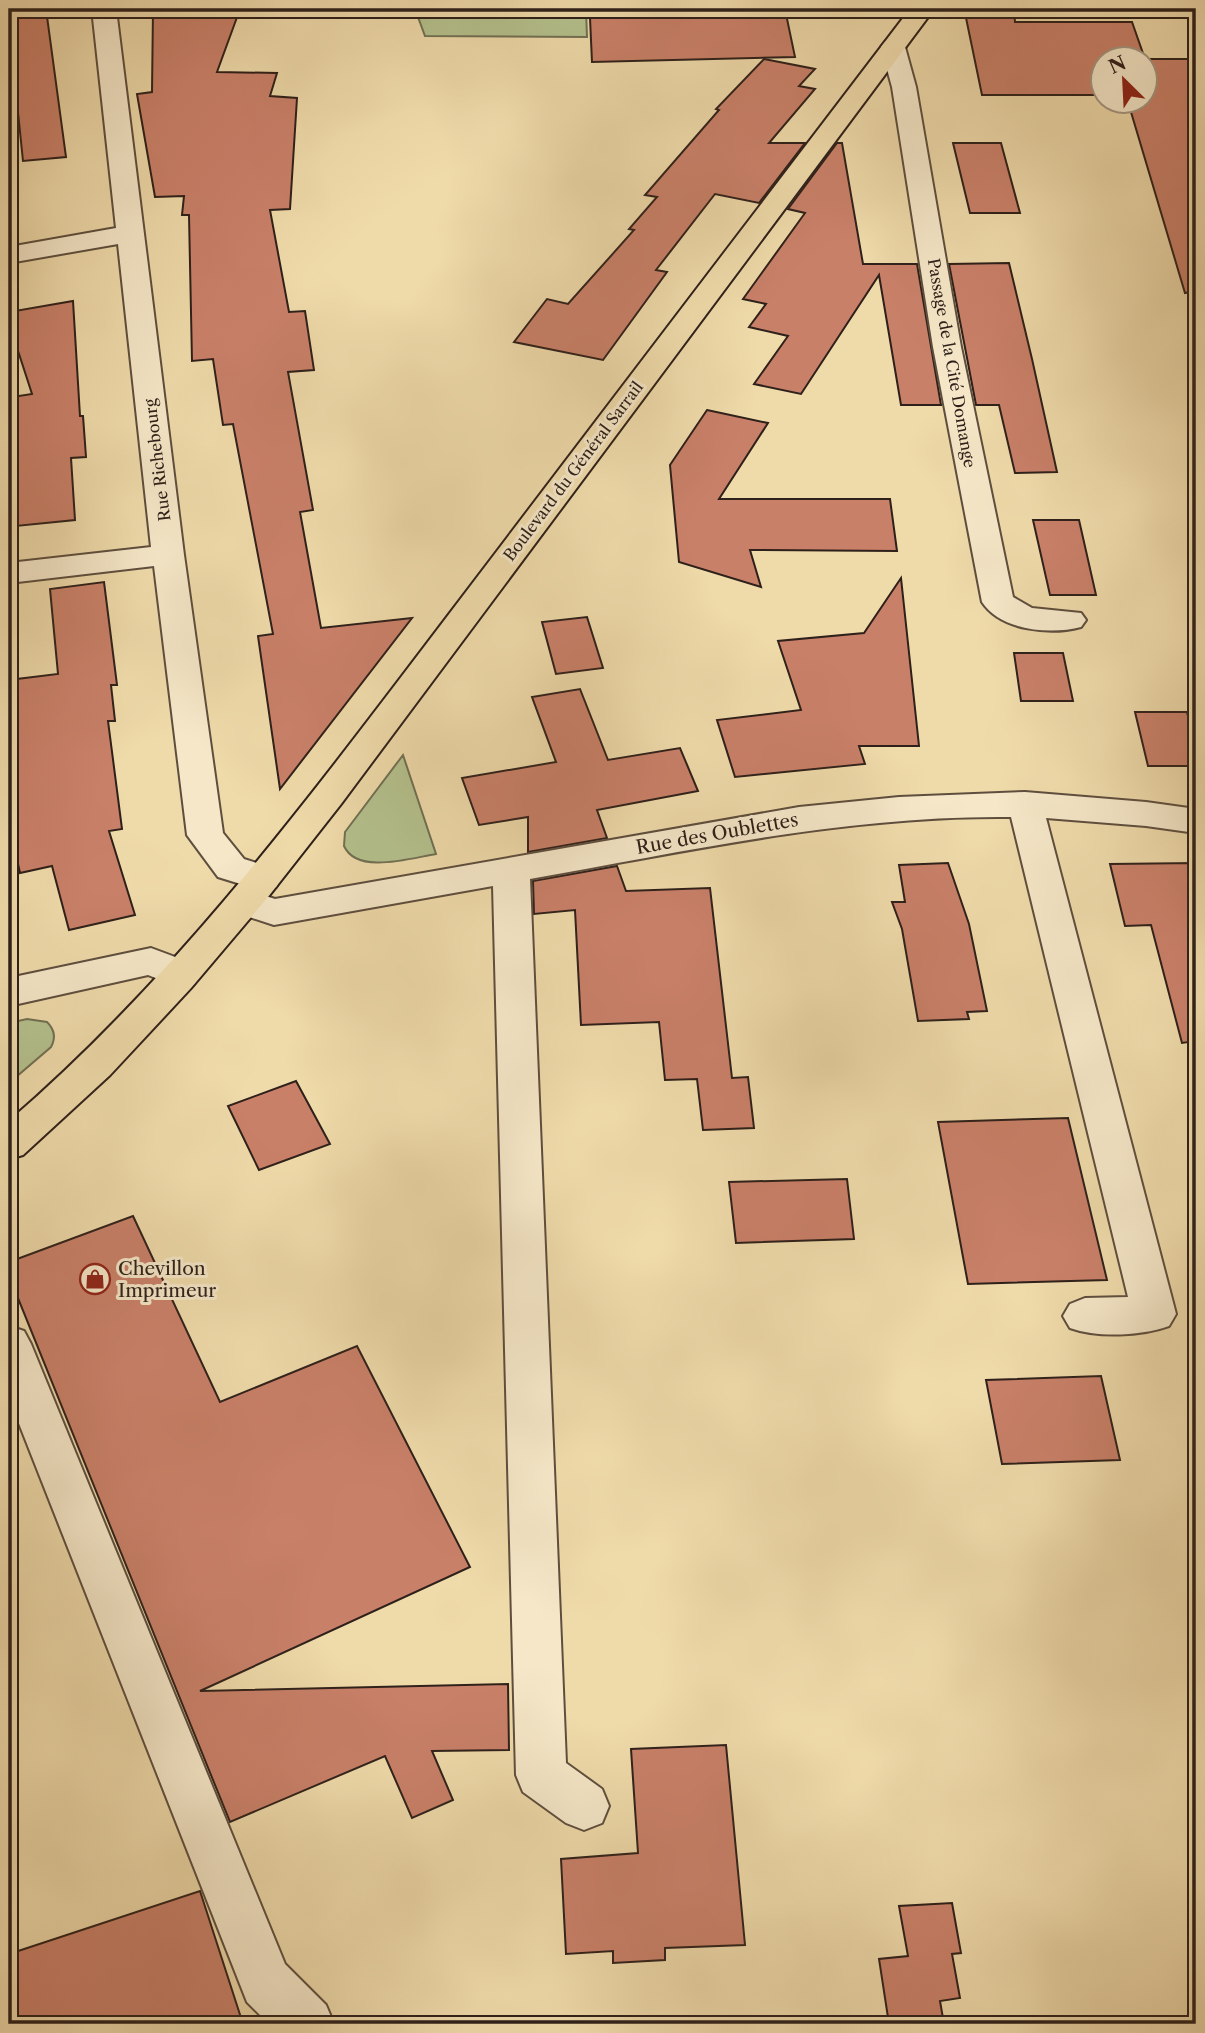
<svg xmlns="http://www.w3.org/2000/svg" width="1205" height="2033" font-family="'Libre Caslon Text',serif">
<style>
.green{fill:#b4c18d;stroke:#717054;stroke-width:2}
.building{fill:#c98069;stroke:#2e201a;stroke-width:2}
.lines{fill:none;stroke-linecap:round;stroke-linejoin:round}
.minor-casing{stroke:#5e4e3e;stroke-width:4}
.major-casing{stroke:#2e201a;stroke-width:4}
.minor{fill:#f5e7c8;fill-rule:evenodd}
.major{fill:#efdaaa;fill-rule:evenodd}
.labels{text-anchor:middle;stroke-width:6;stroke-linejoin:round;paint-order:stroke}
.far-street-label{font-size:16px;fill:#2e201a;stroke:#f5e7c8}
.street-label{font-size:19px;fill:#2e201a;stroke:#f5e7c8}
.poi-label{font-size:19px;fill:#2e201a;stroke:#f5e7c8;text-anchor:start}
</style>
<rect width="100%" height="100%" fill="#efdaaa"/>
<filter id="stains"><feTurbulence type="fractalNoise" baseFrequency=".00286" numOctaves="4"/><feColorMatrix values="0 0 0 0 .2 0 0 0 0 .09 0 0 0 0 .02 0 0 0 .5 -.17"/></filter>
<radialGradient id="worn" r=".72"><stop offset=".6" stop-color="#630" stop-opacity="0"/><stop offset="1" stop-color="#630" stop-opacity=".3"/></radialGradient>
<g class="green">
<path d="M 415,9 L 586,9 L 587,37 L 425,36 Z"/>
<path d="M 403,755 L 436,854 C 411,858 357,875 344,846 L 345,832 Z"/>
<path d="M 27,1019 L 47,1022 C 55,1030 56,1038 51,1047 L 9,1083 L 9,1023 Z"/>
</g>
<g class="building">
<path d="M 9,9 L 46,9 L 66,157 L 23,161 L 16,93 L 12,93 Z"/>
<path d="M 153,9 L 240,9 L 217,72 L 277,73 L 270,96 L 297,98 L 290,209 L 270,210 L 289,312 L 305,311 L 314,370 L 288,372 L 313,510 L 300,512 L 321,628 L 412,618 L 280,789 L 258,636 L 273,634 L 233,424 L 223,425 L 213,359 L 192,361 L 189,215 L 182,215 L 184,196 L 155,197 L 137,94 L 152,92 Z"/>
<path d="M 595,9 L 745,9 L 746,14 L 786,14 L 795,57 L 592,62 L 590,18 L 595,18 Z"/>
<path d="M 967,9 L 1014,9 L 1015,22 L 1132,22 L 1145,59 L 1196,59 L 1196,291 L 1185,293 L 1128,102 L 1145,102 L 1145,60 L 1103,60 L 1103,95 L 982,95 L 965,13 L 967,13 Z"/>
<path d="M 764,59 L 815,69 L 799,86 L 815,89 L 769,143 L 805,143 L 759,203 L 715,194 L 656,270 L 667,272 L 603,360 L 514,342 L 547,299 L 568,304 L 634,230 L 629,229 L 657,197 L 645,195 L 719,110 L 716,109 Z"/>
<path d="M 837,143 L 842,143 L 863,264 L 917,264 L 941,405 L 901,405 L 879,275 L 801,394 L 754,384 L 788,336 L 749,327 L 766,304 L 743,299 L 805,213 L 788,209 Z"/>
<path d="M 953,143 L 1001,143 L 1020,213 L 970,213 Z"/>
<path d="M 1009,263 L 1032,359 L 1057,472 L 1015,473 L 999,405 L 976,405 L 949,264 Z"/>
<path d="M 73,301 L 80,416 L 83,416 L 86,457 L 71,458 L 75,520 L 16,526 L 12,397 L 32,394 L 9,323 L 9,312 Z"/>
<path d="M 707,410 L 768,423 L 719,499 L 890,499 L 897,551 L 750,550 L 761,587 L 679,562 L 670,465 Z"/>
<path d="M 1033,520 L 1079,520 L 1096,595 L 1050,595 Z"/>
<path d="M 901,578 L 919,746 L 859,746 L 865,764 L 735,777 L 717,720 L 801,710 L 778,641 L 864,633 Z"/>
<path d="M 104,582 L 117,685 L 111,685 L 115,721 L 108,721 L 122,829 L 109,831 L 135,915 L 69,930 L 52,866 L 20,873 L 9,823 L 9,680 L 58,674 L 50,589 Z"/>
<path d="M 587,617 L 603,668 L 556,674 L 542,622 Z"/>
<path d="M 1014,653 L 1063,653 L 1073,701 L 1021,701 Z"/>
<path d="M 580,689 L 608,760 L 680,748 L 698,791 L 597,810 L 607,838 L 528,852 L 528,817 L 479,825 L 462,778 L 556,762 L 532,697 Z"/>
<path d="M 1135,712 L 1187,712 L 1196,749 L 1196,766 L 1148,766 Z"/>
<path d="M 948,863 L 969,924 L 987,1011 L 967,1012 L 969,1019 L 918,1021 L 902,929 L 892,902 L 905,902 L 899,865 Z"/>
<path d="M 1196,863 L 1196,1041 L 1182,1043 L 1151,925 L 1125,926 L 1110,864 Z"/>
<path d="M 617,866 L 626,891 L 710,888 L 732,1078 L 748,1077 L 754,1128 L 703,1130 L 697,1079 L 665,1080 L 659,1022 L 581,1025 L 575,910 L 534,914 L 533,881 Z"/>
<path d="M 296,1081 L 330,1144 L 259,1170 L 228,1106 Z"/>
<path d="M 1068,1118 L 1107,1280 L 968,1284 L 938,1122 Z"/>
<path d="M 847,1179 L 854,1239 L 736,1243 L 729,1182 Z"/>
<path d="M 133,1216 L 220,1402 L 357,1346 L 470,1567 L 200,1691 L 508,1684 L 509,1750 L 432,1751 L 453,1800 L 412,1818 L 385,1756 L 230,1822 L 9,1276 L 9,1262 Z"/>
<path d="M 1101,1376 L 1120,1460 L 1002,1464 L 986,1380 Z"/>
<path d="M 726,1745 L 745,1945 L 665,1948 L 665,1960 L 613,1963 L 613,1951 L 566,1954 L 561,1859 L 638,1853 L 631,1749 Z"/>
<path d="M 200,1891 L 243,2024 L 9,2024 L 9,1954 Z"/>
<path d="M 952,1903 L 961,1953 L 952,1954 L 960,1998 L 940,2001 L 944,2024 L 889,2024 L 879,1959 L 908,1956 L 899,1906 Z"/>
</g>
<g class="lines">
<g class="minor-casing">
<g id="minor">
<path d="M 92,9 L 116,9 L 184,555 L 223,833 L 244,859 L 276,869 L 281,878 L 276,887 L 263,891 L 218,877 L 187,835 L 154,566 L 9,583 L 9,563 L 151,547 L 118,244 L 9,263 L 9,247 L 116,228 Z"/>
<path d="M 1179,9 L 1196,9 L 1196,15 L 1182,15 Z"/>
<path d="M 893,40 L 901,42 L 905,47 L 916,87 L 961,347 L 1013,597 L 1032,608 L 1081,613 L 1086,620 L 1081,627 C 1051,635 1001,631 982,602 L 933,347 L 892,87 L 881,47 L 885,42 Z"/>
<path d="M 1025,792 L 1146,802 L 1196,809 L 1196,833 L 1146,826 L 1046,818 L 1176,1314 L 1169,1326 C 1141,1336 1098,1338 1070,1328 L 1063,1316 L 1070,1304 L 1085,1298 L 1128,1297 L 1011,817 C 848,815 689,851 530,879 L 566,1763 L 602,1789 L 609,1806 L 602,1823 L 584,1830 L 566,1823 L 523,1792 L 516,1775 L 493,886 L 274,925 L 231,911 L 226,902 L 231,893 L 244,889 L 275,899 L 799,807 L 899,797 Z"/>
<path d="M 151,948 L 194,964 L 200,974 L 194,984 L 181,988 L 148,975 L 9,1006 L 9,978 Z"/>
<path d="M 9,1326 L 24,1331 L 31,1344 L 285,1964 L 326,2005 L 334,2024 L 269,2024 L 247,2002 L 9,1398 Z"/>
</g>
</g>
<g class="major-casing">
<path id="major" d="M 910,9 L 934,9 L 341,804 L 268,897 L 191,988 L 110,1075 L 23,1155 L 9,1159 L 9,1121 C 182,972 318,786 456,605 C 607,406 759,207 910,9 Z"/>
</g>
<use href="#minor" class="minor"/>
<use href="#major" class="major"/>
</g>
<defs>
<g id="shop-ring" transform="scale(1.575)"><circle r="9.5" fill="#f5e7c8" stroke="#8f2418" stroke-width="1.5"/><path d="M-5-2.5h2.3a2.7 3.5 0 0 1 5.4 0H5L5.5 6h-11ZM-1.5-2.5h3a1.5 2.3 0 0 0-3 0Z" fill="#8f2418"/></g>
</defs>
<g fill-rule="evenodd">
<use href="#shop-ring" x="95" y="1279"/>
</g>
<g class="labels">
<g class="far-street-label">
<text transform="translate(952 363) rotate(80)" y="6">Passage de la Cité Domange</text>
<text transform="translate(157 460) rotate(-97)" y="6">Rue Richebourg</text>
<text transform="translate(573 471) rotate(-53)" y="6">Boulevard du Général Sarrail</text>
</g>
<g class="street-label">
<text transform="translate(717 833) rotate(-10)" y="7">Rue des Oublettes</text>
</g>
<g class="poi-label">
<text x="118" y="1275">Chevillon<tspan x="118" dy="22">Imprimeur</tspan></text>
</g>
</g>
<rect width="1205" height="2033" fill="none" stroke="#efdaaa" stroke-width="35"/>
<rect x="10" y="10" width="1184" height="2012" fill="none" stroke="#2e201a" stroke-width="3.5"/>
<rect x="18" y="18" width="1170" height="1998" fill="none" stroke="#2e201a" stroke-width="2"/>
<g transform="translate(1124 80) rotate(336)"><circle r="33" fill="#f5e7c8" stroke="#a59782" stroke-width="2"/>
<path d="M0-5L12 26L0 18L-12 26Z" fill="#8f2418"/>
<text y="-10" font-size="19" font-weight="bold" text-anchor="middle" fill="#2e201a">N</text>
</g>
<rect width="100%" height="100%" filter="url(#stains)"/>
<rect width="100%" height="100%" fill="url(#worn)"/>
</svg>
